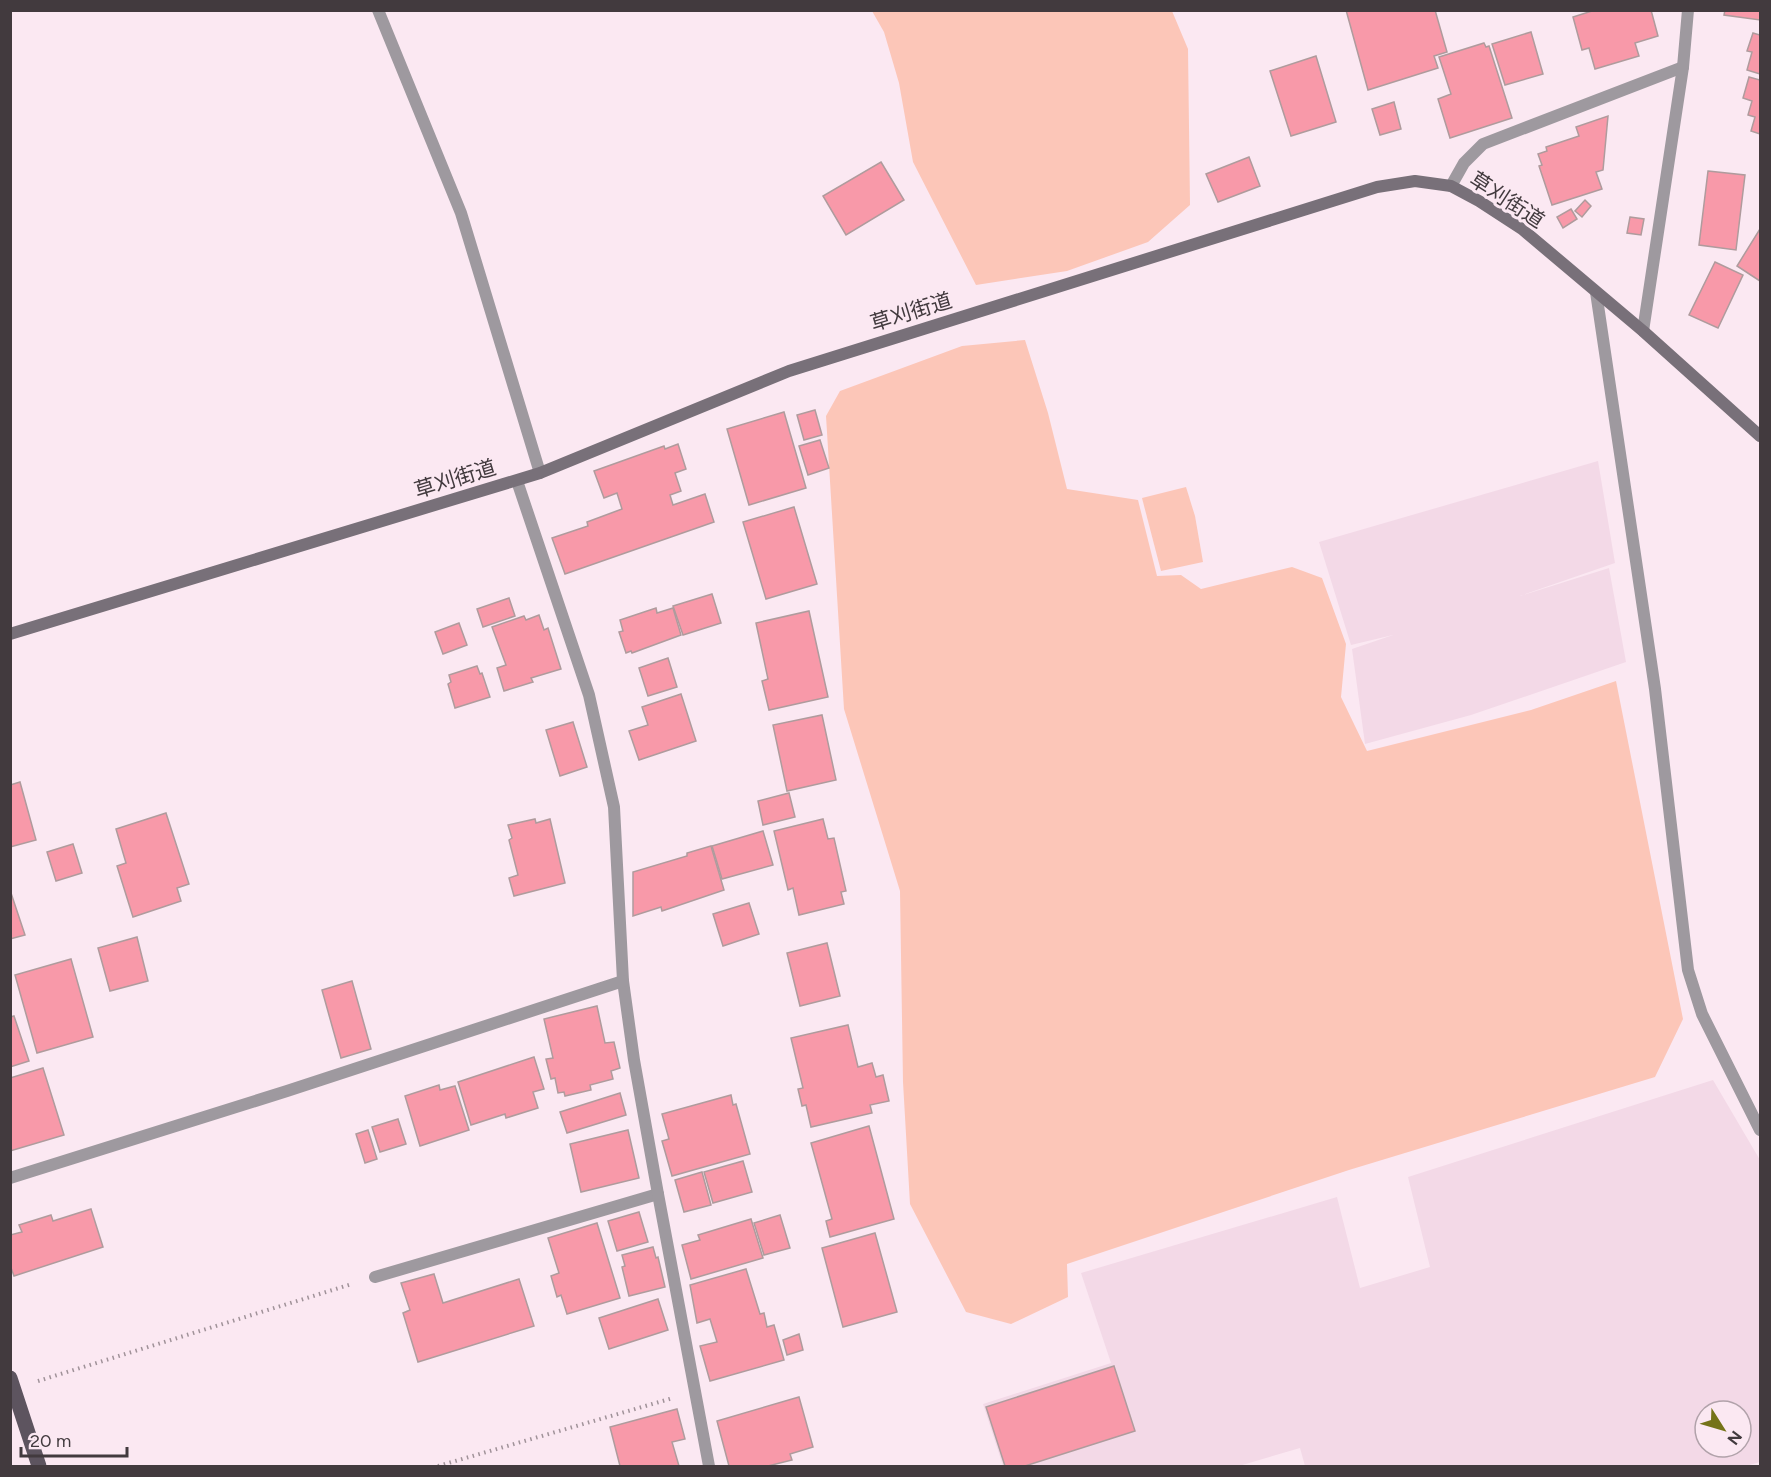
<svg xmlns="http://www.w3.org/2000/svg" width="1771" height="1477" font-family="Figtree,'Noto Sans JP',sans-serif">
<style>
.built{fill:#f3d9e7;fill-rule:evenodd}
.green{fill:#fcc6b8}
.building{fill:#f899a9;stroke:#af9b9d;stroke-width:1.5}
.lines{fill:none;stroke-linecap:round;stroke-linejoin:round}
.path{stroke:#a09299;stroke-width:4;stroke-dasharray:1.5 4.5;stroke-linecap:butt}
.lane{stroke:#9e999f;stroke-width:12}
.street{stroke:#9e999f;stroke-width:12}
.secondary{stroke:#787079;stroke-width:12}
.primary{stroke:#5d545f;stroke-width:15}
.labels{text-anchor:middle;stroke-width:6;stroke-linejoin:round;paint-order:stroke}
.street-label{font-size:21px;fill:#423a3e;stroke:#fbe8f2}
</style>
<rect width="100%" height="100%" fill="#fbe8f2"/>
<g class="built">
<path d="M 1598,461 L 1615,563 L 1520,596 L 1609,568 L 1626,662 L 1471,715 L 1365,744 L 1352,649 L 1393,635 L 1351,645 L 1319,542 Z"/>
<path d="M 1713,1080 L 1760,1160 L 1760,1462 L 1746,1466 L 1305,1466 L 1300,1448 L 1239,1466 L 1003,1466 L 983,1404 L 1111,1363 L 1081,1273 L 1337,1197 L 1360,1288 L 1430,1267 L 1408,1177 ZM 1705,1411 L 1741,1411 L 1741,1447 L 1705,1447 Z"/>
</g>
<g class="green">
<path d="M 872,11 L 1172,11 L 1188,49 L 1190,205 L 1148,242 L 1067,271 L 976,285 L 913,162 L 899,83 L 884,32 Z"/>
<path d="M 1025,340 L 1048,413 L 1067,489 L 1138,500 L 1157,576 L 1181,575 L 1201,589 L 1292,567 L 1322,578 L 1346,644 L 1341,697 L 1367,751 L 1531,710 L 1616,681 L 1683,1019 L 1655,1077 L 1349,1170 L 1067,1264 L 1068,1297 L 1011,1324 L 966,1312 L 910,1204 L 903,1082 L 900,891 L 844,709 L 826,416 L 840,391 L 962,346 Z"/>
<path d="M 1186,487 L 1195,516 L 1203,562 L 1161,571 L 1142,498 Z"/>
</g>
<g class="building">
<path d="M 1346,10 L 1435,10 L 1447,52 L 1434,56 L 1438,68 L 1368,90 Z"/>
<path d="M 1595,10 L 1651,10 L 1658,36 L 1635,43 L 1639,56 L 1595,69 L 1589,48 L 1582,50 L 1573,17 Z"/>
<path d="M 1725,10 L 1760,10 L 1760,20 L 1724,15 Z"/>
<path d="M 1531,32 L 1543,74 L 1505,85 L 1492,44 Z"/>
<path d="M 1753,33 L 1760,35 L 1760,74 L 1747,70 L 1752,52 L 1747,51 Z"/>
<path d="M 1484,43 L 1486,47 L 1489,46 L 1512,118 L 1450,138 L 1438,99 L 1451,94 L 1439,57 Z"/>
<path d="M 1316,56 L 1336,122 L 1291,136 L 1270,71 Z"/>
<path d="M 1749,77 L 1760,80 L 1760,134 L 1751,131 L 1755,117 L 1748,115 L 1752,101 L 1743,98 Z"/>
<path d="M 1394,102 L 1401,129 L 1380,135 L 1372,109 Z"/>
<path d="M 1608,116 L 1603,170 L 1596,172 L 1602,189 L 1552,205 L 1539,166 L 1542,165 L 1538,154 L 1547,151 L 1546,147 L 1579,136 L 1576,127 Z"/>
<path d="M 1249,157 L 1260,186 L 1218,202 L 1206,174 Z"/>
<path d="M 881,162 L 904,200 L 846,235 L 823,196 Z"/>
<path d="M 1708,171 L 1745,175 L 1736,250 L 1699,245 Z"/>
<path d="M 1585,200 L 1591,206 L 1582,217 L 1575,211 Z"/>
<path d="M 1571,209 L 1577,219 L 1563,228 L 1557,217 Z"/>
<path d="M 1630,217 L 1644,219 L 1641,235 L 1627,233 Z"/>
<path d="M 1760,229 L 1760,281 L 1737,266 Z"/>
<path d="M 1715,262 L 1743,275 L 1718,328 L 1689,315 Z"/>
<path d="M 815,410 L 822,435 L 804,440 L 797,415 Z"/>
<path d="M 784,412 L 806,488 L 749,505 L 727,429 Z"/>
<path d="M 820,440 L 829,468 L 808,475 L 799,446 Z"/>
<path d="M 678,444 L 686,469 L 675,473 L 681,491 L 670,495 L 673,505 L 705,494 L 714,522 L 565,574 L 552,538 L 588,526 L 587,522 L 622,509 L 617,493 L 604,498 L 594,471 L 664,446 L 665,449 Z"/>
<path d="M 794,507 L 817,584 L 766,599 L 743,522 Z"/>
<path d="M 712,594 L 721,623 L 683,635 L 673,606 Z"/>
<path d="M 509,598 L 515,616 L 483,627 L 477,609 Z"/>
<path d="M 656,608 L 657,613 L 673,608 L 681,635 L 632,653 L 631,651 L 626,653 L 619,632 L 623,631 L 620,620 Z"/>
<path d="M 809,611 L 828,697 L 769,710 L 762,681 L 768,679 L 756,623 Z"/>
<path d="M 539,615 L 544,630 L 548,628 L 561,669 L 531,678 L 533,682 L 504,691 L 497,668 L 506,665 L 492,627 L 524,616 L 526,620 Z"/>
<path d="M 459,623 L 467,645 L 443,654 L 435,632 Z"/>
<path d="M 668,658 L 677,687 L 648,696 L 639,668 Z"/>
<path d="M 477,666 L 480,674 L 482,673 L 490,697 L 455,708 L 448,684 L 451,682 L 449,675 Z"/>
<path d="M 681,694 L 696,741 L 639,760 L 629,731 L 648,725 L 642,707 Z"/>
<path d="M 822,715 L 836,780 L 787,791 L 773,725 Z"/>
<path d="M 573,722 L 587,767 L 560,776 L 546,730 Z"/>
<path d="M 20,782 L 36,840 L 10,847 L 10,785 Z"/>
<path d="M 789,793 L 795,817 L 763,825 L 758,801 Z"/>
<path d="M 166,813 L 189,884 L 177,888 L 181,901 L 133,917 L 117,866 L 126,863 L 116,829 Z"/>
<path d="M 535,819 L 536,823 L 550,819 L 565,883 L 514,896 L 509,878 L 518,875 L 509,840 L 512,838 L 508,825 Z"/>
<path d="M 823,819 L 828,839 L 834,838 L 846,891 L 841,892 L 844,904 L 799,915 L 793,888 L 788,890 L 774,831 Z"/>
<path d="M 763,831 L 773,865 L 722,879 L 712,846 Z"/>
<path d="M 73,844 L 82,873 L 56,881 L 47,852 Z"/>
<path d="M 711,846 L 724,890 L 662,911 L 661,907 L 633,916 L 633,872 L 687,856 L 687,853 Z"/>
<path d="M 10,890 L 25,935 L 10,939 Z"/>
<path d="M 749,903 L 759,934 L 723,946 L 713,914 Z"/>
<path d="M 137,937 L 148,981 L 110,991 L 98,948 Z"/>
<path d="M 827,943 L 840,996 L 800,1006 L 787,953 Z"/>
<path d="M 71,959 L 93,1037 L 37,1053 L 15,975 Z"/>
<path d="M 352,981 L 371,1049 L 341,1058 L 322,990 Z"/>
<path d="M 597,1006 L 605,1043 L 614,1042 L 620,1068 L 611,1071 L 613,1079 L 590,1085 L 591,1090 L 565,1096 L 564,1092 L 558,1093 L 555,1078 L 551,1079 L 546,1059 L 553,1058 L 544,1019 Z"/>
<path d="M 14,1016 L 29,1061 L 10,1067 L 10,1017 Z"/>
<path d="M 848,1025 L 858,1067 L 872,1063 L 876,1077 L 883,1075 L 889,1101 L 870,1105 L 872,1113 L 811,1127 L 806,1105 L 802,1106 L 798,1089 L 803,1088 L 791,1038 Z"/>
<path d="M 534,1057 L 544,1089 L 533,1092 L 538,1108 L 506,1118 L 505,1114 L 471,1125 L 458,1082 Z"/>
<path d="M 43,1068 L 64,1135 L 10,1151 L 10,1078 Z"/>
<path d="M 439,1085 L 440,1090 L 455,1086 L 469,1130 L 420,1146 L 405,1096 Z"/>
<path d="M 620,1093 L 626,1115 L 567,1133 L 560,1112 Z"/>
<path d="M 731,1095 L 733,1105 L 736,1104 L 750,1154 L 672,1176 L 662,1141 L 669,1139 L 662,1114 Z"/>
<path d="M 398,1119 L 406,1144 L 380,1152 L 372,1127 Z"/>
<path d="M 869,1126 L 894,1219 L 830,1237 L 826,1221 L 832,1219 L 811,1143 Z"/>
<path d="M 368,1130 L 377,1159 L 365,1163 L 356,1134 Z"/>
<path d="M 628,1130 L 639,1178 L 581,1192 L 570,1144 Z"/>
<path d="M 743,1161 L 752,1192 L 713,1203 L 704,1172 Z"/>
<path d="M 702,1172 L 711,1205 L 684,1212 L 675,1180 Z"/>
<path d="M 91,1209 L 103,1247 L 14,1276 L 10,1265 L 10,1235 L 22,1232 L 19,1225 L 51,1215 L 53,1221 Z"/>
<path d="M 639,1212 L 648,1242 L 617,1251 L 608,1221 Z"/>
<path d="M 780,1215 L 790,1248 L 764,1255 L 754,1223 Z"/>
<path d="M 751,1219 L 763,1258 L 691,1279 L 682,1245 L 700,1240 L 698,1235 Z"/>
<path d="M 597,1223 L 620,1298 L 567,1314 L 561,1295 L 557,1297 L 551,1276 L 559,1273 L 548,1238 Z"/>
<path d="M 875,1233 L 897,1312 L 843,1327 L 822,1248 Z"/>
<path d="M 653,1247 L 656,1258 L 658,1257 L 665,1287 L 629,1296 L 622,1267 L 625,1266 L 622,1255 Z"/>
<path d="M 746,1269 L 760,1314 L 764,1313 L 767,1327 L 774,1325 L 784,1360 L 710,1381 L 700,1346 L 717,1342 L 710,1319 L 697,1323 L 690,1285 Z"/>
<path d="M 434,1274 L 443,1303 L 519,1279 L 534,1326 L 418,1362 L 403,1313 L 410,1310 L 401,1283 Z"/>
<path d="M 658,1299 L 668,1330 L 609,1349 L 599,1318 Z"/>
<path d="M 799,1334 L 803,1350 L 787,1355 L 783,1340 Z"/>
<path d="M 1114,1366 L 1135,1431 L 1025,1466 L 1005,1466 L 986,1407 Z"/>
<path d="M 799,1397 L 813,1447 L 790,1454 L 792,1460 L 768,1466 L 729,1466 L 717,1421 Z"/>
<path d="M 677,1409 L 685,1439 L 672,1442 L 679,1466 L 620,1466 L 610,1427 Z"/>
</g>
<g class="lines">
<g class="path">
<path d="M 38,1381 L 352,1284"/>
<path d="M 438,1466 L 673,1398"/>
</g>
<path class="lane" d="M 375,1277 L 658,1194"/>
<g class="street">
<path d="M 378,10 L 461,213 L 540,473"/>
<path d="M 1451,186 L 1464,163 L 1483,144 L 1683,67"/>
<path d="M 1596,292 L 1655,689 L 1688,970 L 1702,1014 L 1760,1130"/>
<path d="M 1643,331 L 1683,67 L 1688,10"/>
<path d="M 517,481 L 589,695 L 614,807 L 623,981 L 634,1060 L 658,1194 L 709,1466"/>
<path d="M 10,1178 L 287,1091 L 623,981"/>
</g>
<path class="secondary" d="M 10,634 L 540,473 L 789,371 L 1377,187 L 1415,181 L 1451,186 L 1479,201 L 1522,229 L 1643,331 L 1760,436"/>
<path class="primary" d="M 10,1378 L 39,1466"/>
</g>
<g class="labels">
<g class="street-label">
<text transform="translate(1507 200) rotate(33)" y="7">草刈街道</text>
<text transform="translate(911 312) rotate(-17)" y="7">草刈街道</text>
<text transform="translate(455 479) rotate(-17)" y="7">草刈街道</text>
</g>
</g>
<rect width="1771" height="1477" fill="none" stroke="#423a3e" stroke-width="24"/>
<g transform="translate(1723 1429) rotate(127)"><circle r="28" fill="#fbe8f2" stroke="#b1a2aa" stroke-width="1.5"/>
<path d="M0-4.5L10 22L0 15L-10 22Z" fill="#757318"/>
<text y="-9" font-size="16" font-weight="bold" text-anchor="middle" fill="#423a3e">N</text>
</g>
<path d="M21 1447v9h106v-9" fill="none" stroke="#423a3e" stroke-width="3"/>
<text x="30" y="1447" font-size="18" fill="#423a3e" stroke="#fbe8f2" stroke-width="4.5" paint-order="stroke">20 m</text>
</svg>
